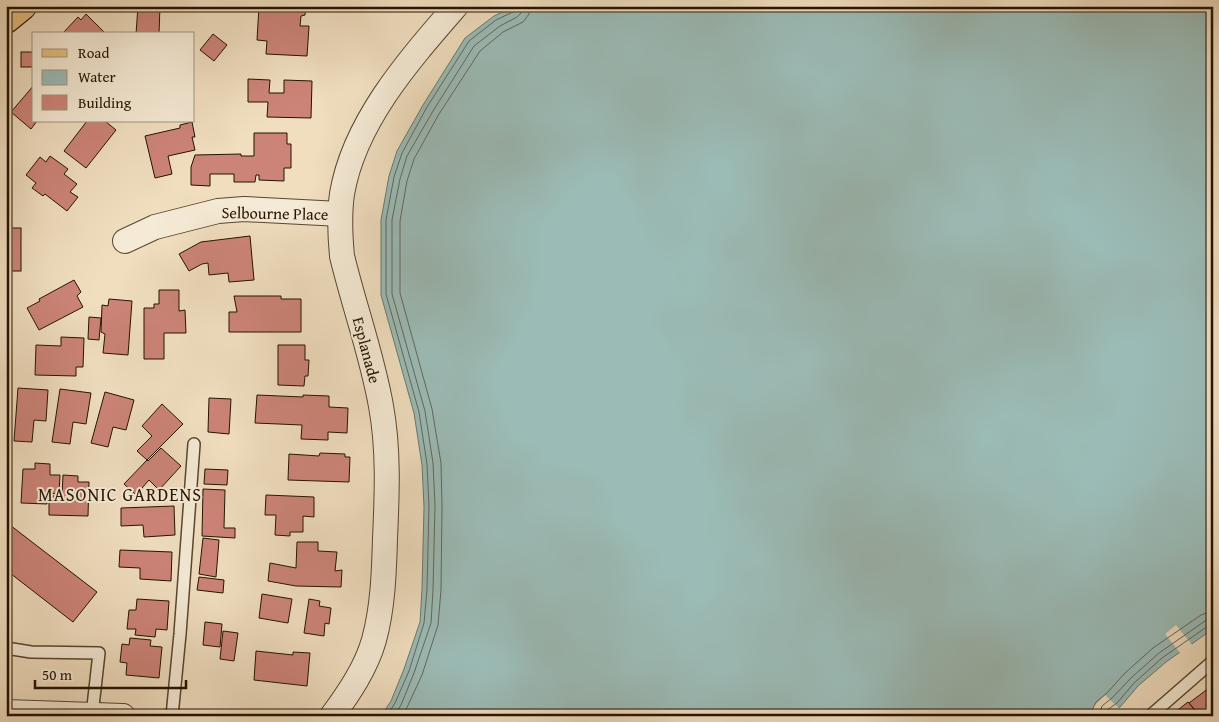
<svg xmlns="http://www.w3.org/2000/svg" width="1219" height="722" font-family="'Gentium Book Plus',serif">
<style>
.water{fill:#9bbbb6;stroke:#6c786d}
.pier{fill:#f0debf}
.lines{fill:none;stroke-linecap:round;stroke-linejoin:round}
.shore{stroke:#60675b;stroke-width:1}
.building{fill:#cc8478;stroke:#251300}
.service-casing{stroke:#584630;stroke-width:14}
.minor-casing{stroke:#584630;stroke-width:26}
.primary-casing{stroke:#251300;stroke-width:30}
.service{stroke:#f5ead5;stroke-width:11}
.minor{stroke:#f5ead5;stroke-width:24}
.primary{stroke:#e8bf80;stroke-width:28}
.labels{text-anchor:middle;stroke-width:4;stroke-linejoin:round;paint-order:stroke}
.street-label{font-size:16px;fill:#251300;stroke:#f5ead5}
.neighbourhood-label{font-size:18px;letter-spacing:1px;fill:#251300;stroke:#f5ead5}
</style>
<rect width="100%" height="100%" fill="#f0debf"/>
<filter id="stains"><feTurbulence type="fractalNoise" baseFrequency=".004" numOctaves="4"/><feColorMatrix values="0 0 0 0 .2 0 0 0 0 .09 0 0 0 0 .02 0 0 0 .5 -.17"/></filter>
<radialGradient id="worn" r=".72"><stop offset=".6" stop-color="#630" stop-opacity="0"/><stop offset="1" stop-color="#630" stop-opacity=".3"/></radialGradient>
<path class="water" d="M 515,6 L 1213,6 L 1213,629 L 1166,662 L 1138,686 L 1121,706 L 1108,716 L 381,716 L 391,701 L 404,669 L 420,622 L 422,589 L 424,507 L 422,465 L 414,413 L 381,295 L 381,220 L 389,176 L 397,151 L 423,105 L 465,38 L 494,16 Z"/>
<g class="pier">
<path d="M 1176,625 L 1193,646 L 1181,654 L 1165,634 Z"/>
<path d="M 1105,695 L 1121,710 L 1112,716 L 1100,716 L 1092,708 Z"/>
</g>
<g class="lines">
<g class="shore">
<path d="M 387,716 L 395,703 L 409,671 L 424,623 L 427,590 L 429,506 L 427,464 L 419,412 L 386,294 L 386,220 L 394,177 L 402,153 L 427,107 L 469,41 L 496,20 L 513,12 L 516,6"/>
<path d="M 394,716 L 401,705 L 414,673 L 431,623 L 433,590 L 435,506 L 433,463 L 425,411 L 392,294 L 392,220 L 400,179 L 407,156 L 433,111 L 474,46 L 500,26 L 517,17 L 521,13 L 522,6"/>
<path d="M 403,716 L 422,675 L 438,625 L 441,590 L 442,506 L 441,463 L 432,409 L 400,293 L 400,221 L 407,181 L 414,159 L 439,114 L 480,51 L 503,32 L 523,22 L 529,14 L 530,6"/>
<path d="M 1092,716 L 1093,708 L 1096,702 L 1107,693 L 1125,673 L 1153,648 L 1201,615 L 1213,611"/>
<path d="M 1099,716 L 1102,706 L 1112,698 L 1131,678 L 1159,653 L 1205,621 L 1213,619"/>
<path d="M 1105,716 L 1107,710 L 1117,703 L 1134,683 L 1162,658 L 1208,626 L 1213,625"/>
</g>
</g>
<g class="building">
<path d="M 138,6 L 160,6 L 159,34 L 136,34 Z"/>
<path d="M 259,6 L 306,6 L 305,15 L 301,16 L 300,26 L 309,26 L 307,56 L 266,54 L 267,41 L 257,40 Z"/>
<path d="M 86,14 L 106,34 L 62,34 L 78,17 L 81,20 Z"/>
<path d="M 213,34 L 227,45 L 214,61 L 200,50 Z"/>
<rect x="21" y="52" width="13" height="15"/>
<path d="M 248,79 L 270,80 L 269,93 L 284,93 L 284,80 L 312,81 L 311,118 L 267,117 L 268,102 L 248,102 Z"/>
<path d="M 34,85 L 34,121 L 37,121 L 31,129 L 11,112 Z"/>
<path d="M 87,121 L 105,121 L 116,130 L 86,168 L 64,151 Z"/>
<path d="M 192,122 L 195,137 L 192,137 L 195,150 L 168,156 L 172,174 L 155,178 L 145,136 L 180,128 L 180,125 Z"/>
<path d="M 254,133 L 287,133 L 287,144 L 291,144 L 291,168 L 284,168 L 284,181 L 259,180 L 259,175 L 256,175 L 255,182 L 234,182 L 234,174 L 210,174 L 210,186 L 191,185 L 191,167 L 195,155 L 241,154 L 241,156 L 254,156 Z"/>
<path d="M 50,156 L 68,169 L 64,174 L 77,184 L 70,192 L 78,197 L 67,211 L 45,194 L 43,196 L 32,188 L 36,183 L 26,175 L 40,157 L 46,162 Z"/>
<rect x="6" y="228" width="15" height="43"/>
<path d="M 250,236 L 254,280 L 229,282 L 228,273 L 209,275 L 208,263 L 202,264 L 189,271 L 179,254 L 201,242 Z"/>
<path d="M 74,280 L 81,292 L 77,296 L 83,307 L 39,330 L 27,308 L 40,301 L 39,299 Z"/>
<path d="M 159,290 L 179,290 L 179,311 L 185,310 L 186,333 L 164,333 L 164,359 L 144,359 L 144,308 L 154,308 L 154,304 L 159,304 Z"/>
<path d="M 234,296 L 281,296 L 281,299 L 301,299 L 301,332 L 229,332 L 229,312 L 237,312 Z"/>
<path d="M 109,299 L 132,301 L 128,355 L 103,353 L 105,334 L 101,332 L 102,305 L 108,306 Z"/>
<path d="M 89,317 L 101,318 L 99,340 L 88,339 Z"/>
<path d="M 61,337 L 84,338 L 83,367 L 76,367 L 76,376 L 35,375 L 36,345 L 61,346 Z"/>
<path d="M 278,345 L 305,345 L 305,360 L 309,360 L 308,376 L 305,376 L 304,386 L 278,385 Z"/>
<path d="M 18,388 L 48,390 L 46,421 L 34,420 L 32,442 L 14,441 Z"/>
<path d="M 60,389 L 91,393 L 86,424 L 73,422 L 70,444 L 52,442 Z"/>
<path d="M 105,392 L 134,400 L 126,430 L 113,427 L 108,447 L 91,443 Z"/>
<path d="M 257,395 L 303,397 L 303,395 L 329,396 L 329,407 L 348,408 L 347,433 L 328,432 L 328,440 L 301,439 L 302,425 L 255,423 Z"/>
<path d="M 209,398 L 231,399 L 229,434 L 208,432 Z"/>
<path d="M 162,404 L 183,424 L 147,460 L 137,451 L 152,436 L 142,426 Z"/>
<path d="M 161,448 L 181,466 L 159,490 L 149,480 L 136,495 L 124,484 L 147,460 L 148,461 Z"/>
<path d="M 320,453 L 345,454 L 345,457 L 350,457 L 349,482 L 288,480 L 289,454 L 319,456 Z"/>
<path d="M 35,463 L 50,464 L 50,475 L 60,475 L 59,494 L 47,493 L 47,504 L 21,503 L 23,469 L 35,469 Z"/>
<path d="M 205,469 L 228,470 L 227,485 L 204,484 Z"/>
<path d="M 63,475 L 78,476 L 78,482 L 89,482 L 88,516 L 49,515 L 49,496 L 62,496 Z"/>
<path d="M 203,489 L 225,490 L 224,528 L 235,528 L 235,538 L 202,536 Z"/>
<path d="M 266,495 L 314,497 L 314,517 L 303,516 L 303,532 L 290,532 L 290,536 L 275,535 L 276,515 L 265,515 Z"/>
<path d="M 174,506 L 175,535 L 144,537 L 143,525 L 121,526 L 121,508 Z"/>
<path d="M 6,522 L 97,592 L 73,622 L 6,570 Z"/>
<path d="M 203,538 L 219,540 L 216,577 L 199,574 Z"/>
<path d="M 297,542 L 318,542 L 318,551 L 337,552 L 335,571 L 342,570 L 341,587 L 296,586 L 268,581 L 270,563 L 296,568 Z"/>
<path d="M 120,550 L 172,552 L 171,581 L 140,579 L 140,568 L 119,567 Z"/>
<path d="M 199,577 L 224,580 L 223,593 L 197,590 Z"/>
<path d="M 262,594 L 292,599 L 288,623 L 259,618 Z"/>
<path d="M 137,599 L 169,601 L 167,630 L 156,629 L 155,637 L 135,635 L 136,629 L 127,629 L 129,610 L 136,610 Z"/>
<path d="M 309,599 L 320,601 L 319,606 L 331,608 L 329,624 L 325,623 L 324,636 L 304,633 Z"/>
<path d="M 205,622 L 222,624 L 220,647 L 203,645 Z"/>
<path d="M 223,631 L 238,633 L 234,661 L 220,659 Z"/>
<path d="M 130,638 L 151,640 L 150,646 L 162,647 L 159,678 L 126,675 L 127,663 L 120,662 L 122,644 L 129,645 Z"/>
<path d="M 256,651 L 293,655 L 293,652 L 310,653 L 307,686 L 254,680 Z"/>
<path d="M 1213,685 L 1213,710 L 1205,716 L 1200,716 L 1189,703 Z"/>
<path d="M 1188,702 L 1198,714 L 1197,716 L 1170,716 Z"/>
</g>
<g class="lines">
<g class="service-casing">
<g id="service">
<path d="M 6,648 L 31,652 L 99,653 L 92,715"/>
<path d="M 172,716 L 180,634 L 194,444"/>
<path d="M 1150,716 L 1213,661"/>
</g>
</g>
<g class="minor-casing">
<g id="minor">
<path d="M 125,241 L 155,227 L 218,211 L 244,209 L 340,214"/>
<path d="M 6,712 L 123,716"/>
<path d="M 332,716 C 349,693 366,668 374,640 C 383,607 384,572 385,539 C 387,494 389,450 381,406 C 372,355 354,306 342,256 C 340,235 339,215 342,194 C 354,122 409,60 456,6"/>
</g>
</g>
<g class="primary-casing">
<path id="primary" d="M 6,19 L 22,6"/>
</g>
<use href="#service" class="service"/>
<use href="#minor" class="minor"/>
<use href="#primary" class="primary"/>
</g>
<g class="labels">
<g class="street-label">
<text transform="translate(275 213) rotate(1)" y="6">Selbourne Place</text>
<text transform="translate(367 350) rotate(75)" y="6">Esplanade</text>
</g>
<g class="neighbourhood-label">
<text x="120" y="501">MASONIC GARDENS</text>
</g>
</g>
<rect width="1219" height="722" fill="none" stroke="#f0debf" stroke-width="25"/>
<rect x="8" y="8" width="1204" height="707" fill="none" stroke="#251300" stroke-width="2.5"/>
<rect x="12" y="12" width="1194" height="697" fill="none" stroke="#251300"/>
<rect x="32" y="32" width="162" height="90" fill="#f5ead5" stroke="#a29480"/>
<rect x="42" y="49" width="25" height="8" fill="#e8bf80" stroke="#a29480"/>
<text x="78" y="58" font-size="15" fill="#251300">Road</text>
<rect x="42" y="70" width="25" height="15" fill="#9bbbb6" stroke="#a29480"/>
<text x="78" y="82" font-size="15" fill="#251300">Water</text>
<rect x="42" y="95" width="25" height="15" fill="#cc8478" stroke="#a29480"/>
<text x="78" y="108" font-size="15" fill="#251300">Building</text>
<path d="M35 680v8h151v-8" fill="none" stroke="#251300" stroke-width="2.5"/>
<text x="42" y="680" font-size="15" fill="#251300" stroke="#f5ead5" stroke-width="4" paint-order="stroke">50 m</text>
<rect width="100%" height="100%" filter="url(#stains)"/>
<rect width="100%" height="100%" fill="url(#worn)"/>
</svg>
